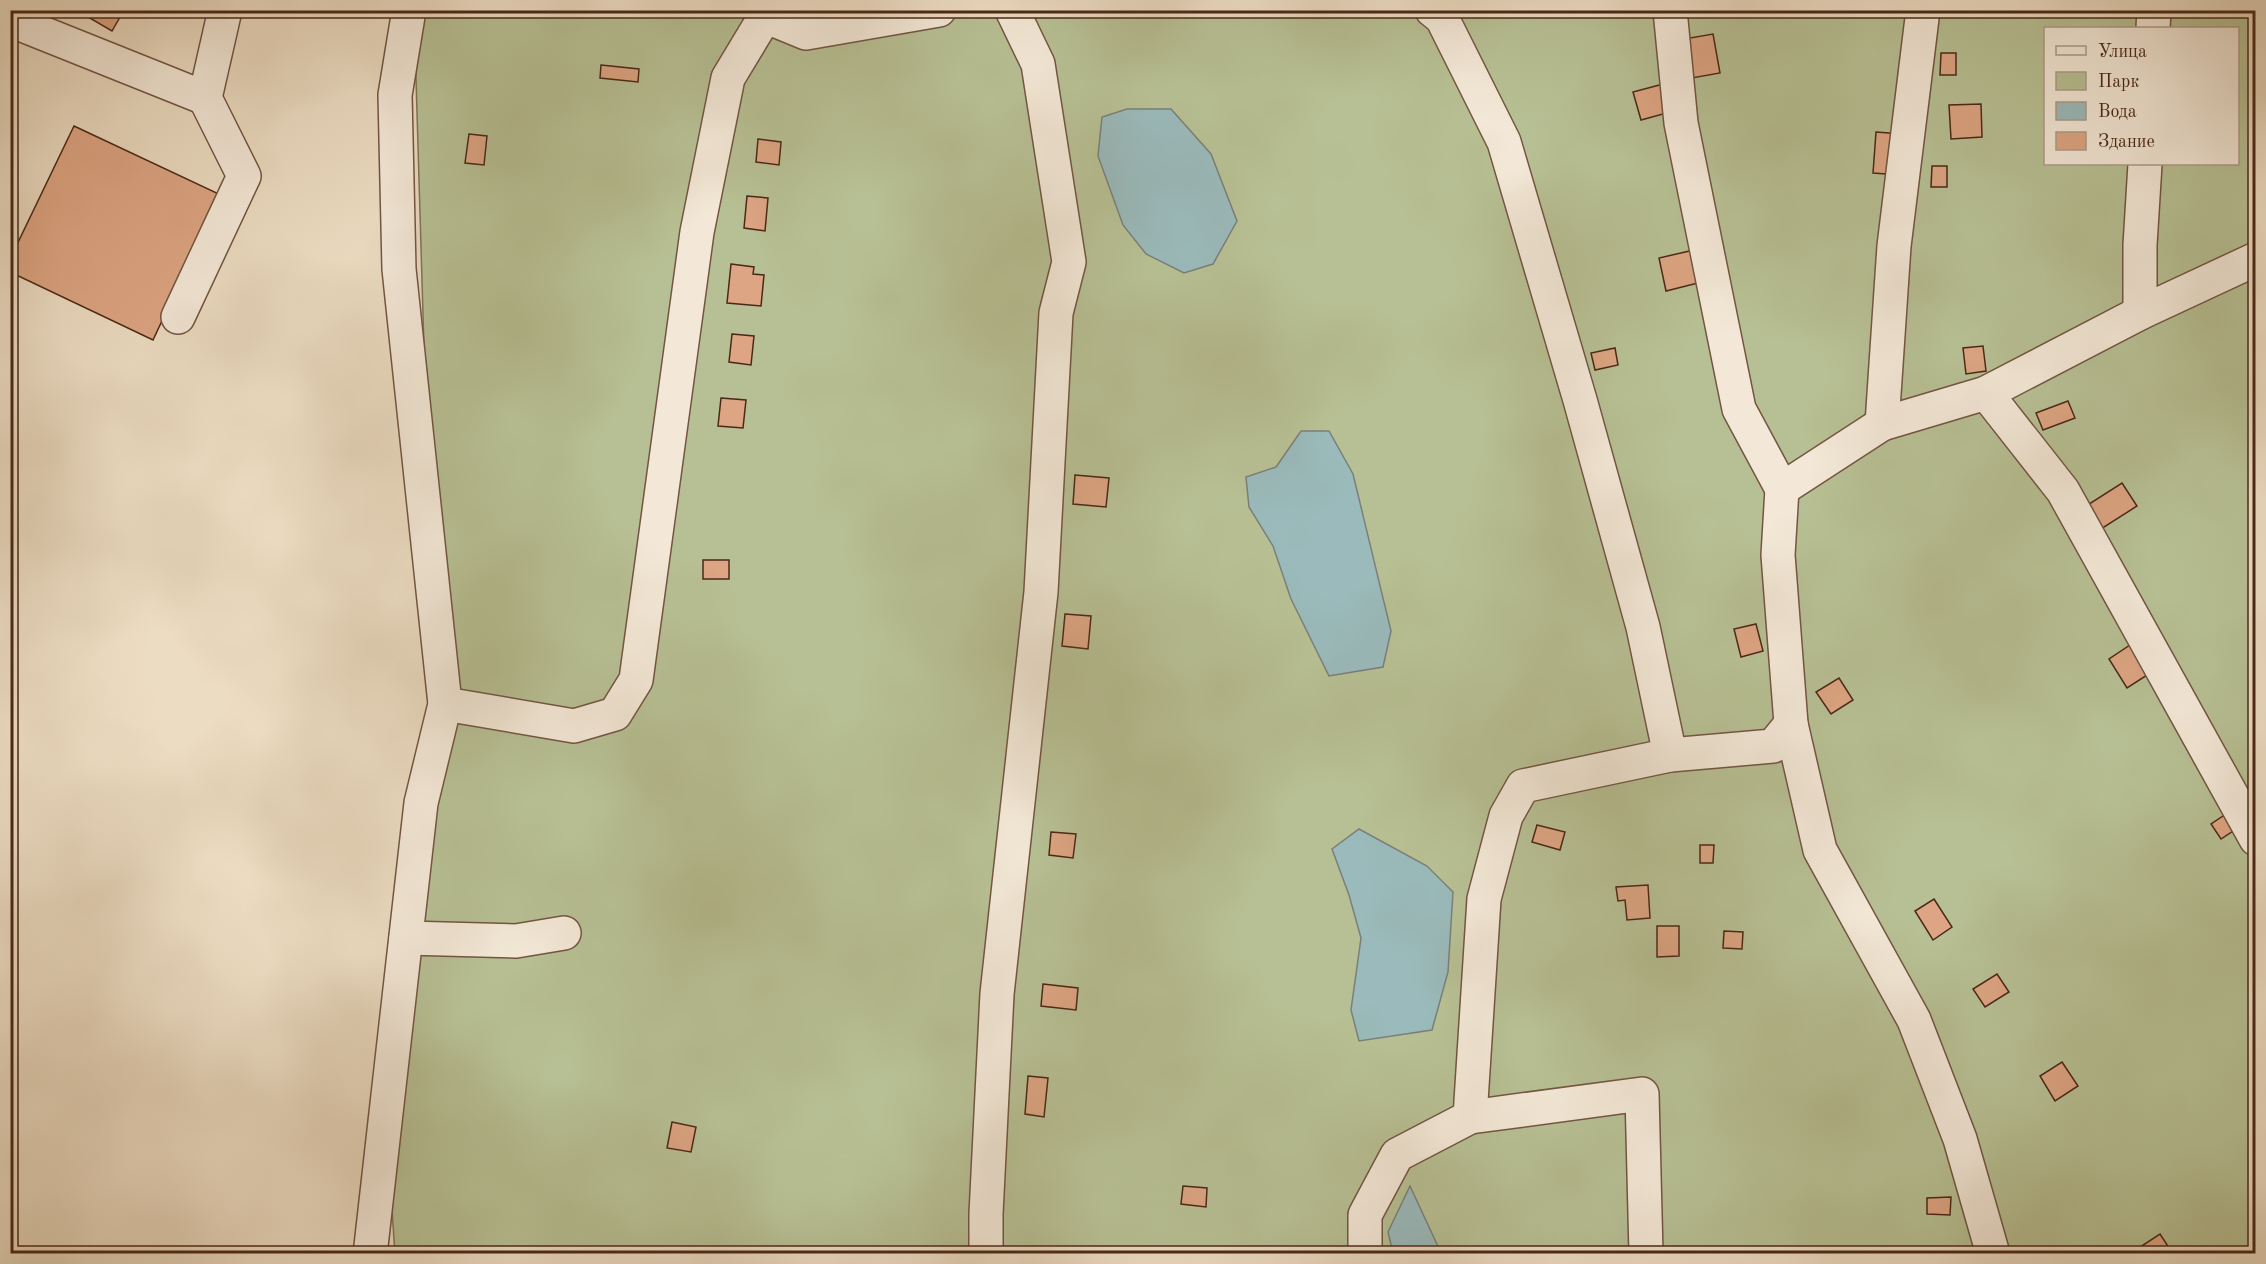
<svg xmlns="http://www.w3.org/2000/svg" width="2266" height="1264" font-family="'Old Standard TT',serif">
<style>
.green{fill:#b7c094;stroke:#817456;stroke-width:1.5;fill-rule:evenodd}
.water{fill:#9ababb;stroke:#7a8079;stroke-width:1.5}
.building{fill:#dda583;stroke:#4b2817;stroke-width:1.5}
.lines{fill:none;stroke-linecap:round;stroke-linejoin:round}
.minor-casing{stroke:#735542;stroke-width:36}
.minor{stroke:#f3e8d7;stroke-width:33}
</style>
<rect width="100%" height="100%" fill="#ecdcc2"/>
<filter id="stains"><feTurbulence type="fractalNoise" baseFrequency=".00333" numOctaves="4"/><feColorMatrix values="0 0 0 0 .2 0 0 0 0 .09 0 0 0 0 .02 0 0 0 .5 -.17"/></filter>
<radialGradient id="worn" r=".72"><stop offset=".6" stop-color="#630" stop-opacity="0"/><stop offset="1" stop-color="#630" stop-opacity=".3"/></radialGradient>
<path class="green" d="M 414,11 L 2255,11 L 2255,1253 L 395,1254 L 391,1195 L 447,679 L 425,382 ZM 2046,28 L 2238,28 L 2238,164 L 2046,164 Z"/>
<g class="water">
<path d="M 1127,109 L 1171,109 L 1211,154 L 1237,221 L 1213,264 L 1184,273 L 1146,254 L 1123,225 L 1098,156 L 1102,117 Z"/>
<path d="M 1301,431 L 1329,431 L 1353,474 L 1391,631 L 1383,667 L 1329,676 L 1291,599 L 1273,546 L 1249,507 L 1246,477 L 1276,467 Z"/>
<path d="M 1359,829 L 1427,866 L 1453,892 L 1448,972 L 1432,1030 L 1359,1041 L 1351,1010 L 1361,938 L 1349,895 L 1332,849 Z"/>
<path d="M 1410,1186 L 1441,1253 L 1393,1253 L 1388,1232 Z"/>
</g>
<g class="building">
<path d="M 76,10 L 124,10 L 112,31 Z"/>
<path d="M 1713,34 L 1720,73 L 1692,78 L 1684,39 Z"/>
<path d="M 1941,53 L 1956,53 L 1956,75 L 1940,75 Z"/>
<path d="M 601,65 L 639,69 L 638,82 L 600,78 Z"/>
<path d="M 1667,83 L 1674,111 L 1641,120 L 1633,92 Z"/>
<path d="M 1981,104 L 1982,137 L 1951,139 L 1949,105 Z"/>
<path d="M 74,126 L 221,195 L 153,340 L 10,272 L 10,259 Z"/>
<path d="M 1876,132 L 1902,134 L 1900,175 L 1873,173 Z"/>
<path d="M 469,134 L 487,136 L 484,165 L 465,163 Z"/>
<path d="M 758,139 L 781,142 L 779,165 L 756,162 Z"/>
<path d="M 1932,166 L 1947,166 L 1947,187 L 1931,187 Z"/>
<path d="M 747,196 L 768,198 L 765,231 L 744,228 Z"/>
<path d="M 1694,250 L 1702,282 L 1666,291 L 1659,258 Z"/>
<path d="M 731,264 L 754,267 L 753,274 L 764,275 L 761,306 L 727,303 Z"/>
<path d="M 732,334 L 754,336 L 751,365 L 729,362 Z"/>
<path d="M 1983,346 L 1986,371 L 1966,374 L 1963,348 Z"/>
<path d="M 1615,348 L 1618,365 L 1595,370 L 1591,353 Z"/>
<path d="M 721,398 L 746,400 L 743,428 L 718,426 Z"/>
<path d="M 2068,401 L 2075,418 L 2043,430 L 2036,413 Z"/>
<path d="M 1075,475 L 1109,478 L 1106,507 L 1073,504 Z"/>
<path d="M 2122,483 L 2137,506 L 2101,529 L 2086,506 Z"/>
<rect x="703" y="560" width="26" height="19"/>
<path d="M 1065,614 L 1091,616 L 1088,649 L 1062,646 Z"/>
<path d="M 1756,624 L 1763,651 L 1741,657 L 1734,629 Z"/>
<path d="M 2136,641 L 2155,670 L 2127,688 L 2109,659 Z"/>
<path d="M 1839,678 L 1853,700 L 1831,714 L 1816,692 Z"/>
<path d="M 2226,814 L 2236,829 L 2221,839 L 2211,824 Z"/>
<path d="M 1537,825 L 1565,832 L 1560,850 L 1532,842 Z"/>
<path d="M 1051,832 L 1076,834 L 1073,858 L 1049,855 Z"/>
<path d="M 1700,845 L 1714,845 L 1713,863 L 1700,863 Z"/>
<path d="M 1648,885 L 1650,918 L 1627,920 L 1625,900 L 1618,901 L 1616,887 Z"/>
<path d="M 1934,899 L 1952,927 L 1933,940 L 1915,911 Z"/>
<path d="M 1657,926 L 1679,926 L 1679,956 L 1657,957 Z"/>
<path d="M 1724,931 L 1743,932 L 1742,949 L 1723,948 Z"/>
<path d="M 1997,974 L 2009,992 L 1985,1007 L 1973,989 Z"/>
<path d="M 1043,984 L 1078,988 L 1076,1010 L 1041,1006 Z"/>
<path d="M 2062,1062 L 2078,1086 L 2055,1101 L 2040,1076 Z"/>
<path d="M 1028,1076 L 1048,1078 L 1044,1117 L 1025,1114 Z"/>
<path d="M 672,1122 L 696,1127 L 691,1152 L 667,1148 Z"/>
<path d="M 1183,1186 L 1207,1188 L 1206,1207 L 1181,1204 Z"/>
<path d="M 1951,1197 L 1950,1215 L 1927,1214 L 1927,1198 Z"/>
<path d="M 2160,1234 L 2173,1254 L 2140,1254 L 2137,1249 Z"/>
</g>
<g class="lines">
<g class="minor-casing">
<g id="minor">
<path d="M 1432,10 L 1442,18 L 1504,142 L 1580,400 L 1643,627 L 1670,755"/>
<path d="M 1670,10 L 1681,123 L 1739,409 L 1782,489"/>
<path d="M 767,17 L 806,33 L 939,10"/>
<path d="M 10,20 L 205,98"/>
<path d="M 2153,28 L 2154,10"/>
<path d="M 2140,313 L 2140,245 L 2145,164"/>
<path d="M 178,317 L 244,176 L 205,98 L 225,10"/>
<path d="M 1986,393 L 2063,491 L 2256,839"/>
<path d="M 1882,424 L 1894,246 L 1923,10"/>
<path d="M 445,704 L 574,726 L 615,714 L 636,680 L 697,232 L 728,78 L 769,10"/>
<path d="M 1791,724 L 1820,850 L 1914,1020 L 1960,1139 L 1993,1254"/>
<path d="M 406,938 L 516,941 L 564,933"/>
<path d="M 1470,1117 L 1642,1094 L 1646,1254"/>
<path d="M 372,1254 L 371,1246 L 421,803 L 445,704 L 399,269 L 395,95 L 409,10"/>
<path d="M 986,1254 L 986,1214 L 997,994 L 1041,592 L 1056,313 L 1069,262 L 1038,64 L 1012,10"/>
<path d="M 1365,1254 L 1365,1215 L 1397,1155 L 1470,1117 L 1484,899 L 1506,816 L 1523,786 L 1670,755 L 1773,746 L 1791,724 L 1778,555 L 1782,489 L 1882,424 L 1986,393 L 2140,313 L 2256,259"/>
</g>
</g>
<use href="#minor" class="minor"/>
</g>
<rect width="2266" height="1264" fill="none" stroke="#ecdcc2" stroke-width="36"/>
<rect x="12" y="12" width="2242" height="1240" fill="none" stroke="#4b2817" stroke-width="3"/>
<rect x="18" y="18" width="2230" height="1228" fill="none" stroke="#4b2817" stroke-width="1.5"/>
<rect x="2044" y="27" width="195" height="138" fill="#f3e8d7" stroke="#b09b8a" stroke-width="1.5"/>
<rect x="2056" y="46" width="30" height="9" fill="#f3e8d7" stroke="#b09b8a" stroke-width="1.5"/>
<text x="2098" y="57" font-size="18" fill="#4b2817">Улица</text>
<rect x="2056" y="72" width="30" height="18" fill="#b7c094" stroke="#b09b8a" stroke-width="1.5"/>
<text x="2098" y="87" font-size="18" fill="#4b2817">Парк</text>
<rect x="2056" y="102" width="30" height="18" fill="#9ababb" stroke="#b09b8a" stroke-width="1.5"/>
<text x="2098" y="117" font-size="18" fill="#4b2817">Вода</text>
<rect x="2056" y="132" width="30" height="18" fill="#dda583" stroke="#b09b8a" stroke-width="1.5"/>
<text x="2098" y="147" font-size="18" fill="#4b2817">Здание</text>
<rect width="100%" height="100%" filter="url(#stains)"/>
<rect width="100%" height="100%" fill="url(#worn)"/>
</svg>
